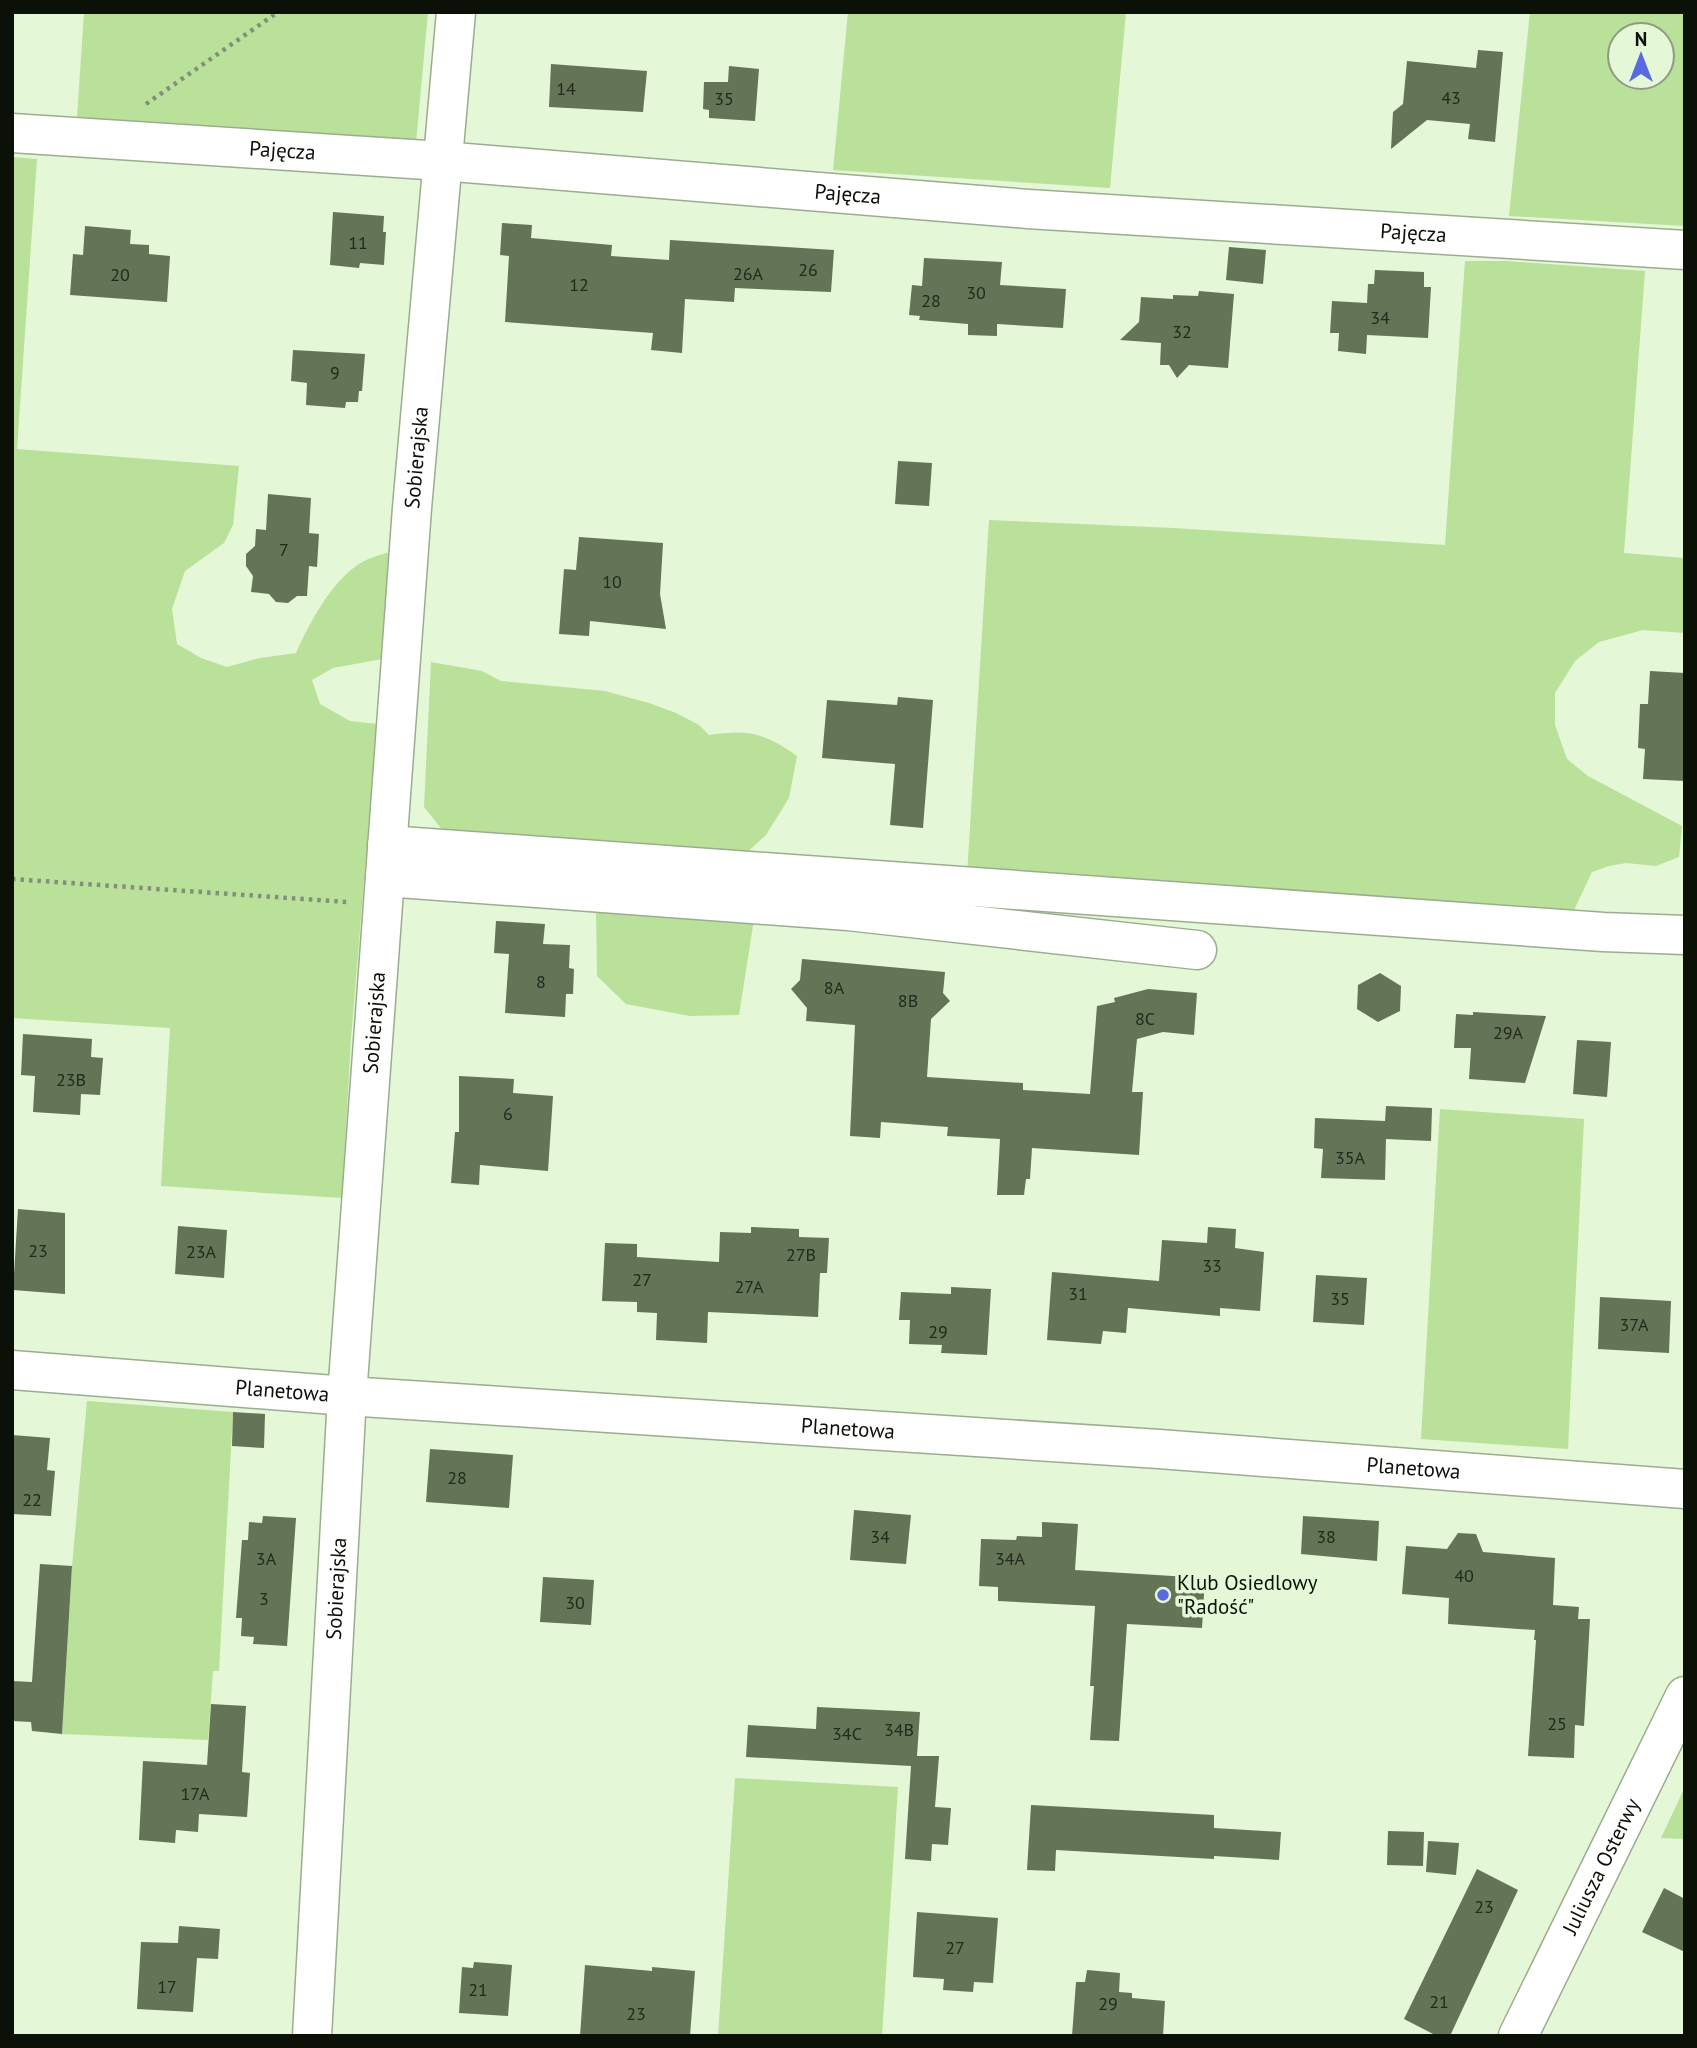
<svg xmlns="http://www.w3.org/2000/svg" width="1697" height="2048" font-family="'PT Sans',sans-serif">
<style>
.green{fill:#b9e199;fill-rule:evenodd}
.building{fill:#647457}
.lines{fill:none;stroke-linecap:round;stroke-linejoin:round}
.minor-casing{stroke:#9bad8e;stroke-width:41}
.path{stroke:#839079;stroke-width:4.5;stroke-dasharray:3.5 5;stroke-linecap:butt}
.minor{stroke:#fff;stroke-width:38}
.poi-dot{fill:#5969e0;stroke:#e4f7d6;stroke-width:2.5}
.labels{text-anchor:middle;stroke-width:7;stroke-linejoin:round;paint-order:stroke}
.number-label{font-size:18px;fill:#212a1b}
.street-label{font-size:21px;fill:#0b1107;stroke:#e4f7d6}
.poi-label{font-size:21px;fill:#0b1107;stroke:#e4f7d6;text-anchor:start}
</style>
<rect width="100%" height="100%" fill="#e4f7d6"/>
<g class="green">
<path d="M 84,12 L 428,12 L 416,143 L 77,118 Z"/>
<path d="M 848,12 L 1126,12 L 1110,188 L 833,170 Z"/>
<path d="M 1530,12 L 1685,12 L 1685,226 L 1509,216 ZM 1620,35 L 1662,35 L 1662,77 L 1620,77 Z"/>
<path d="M 12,157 L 37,159 L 17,449 L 239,466 L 233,525 L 224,543 L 185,571 L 172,609 L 177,644 L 201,658 L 227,667 L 260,658 L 296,653 C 309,624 331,582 359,564 C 368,558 380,555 390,552 L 382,659 L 333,668 L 312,680 L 320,704 L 350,721 L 377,724 L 351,1039 L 342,1198 L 161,1186 L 170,1028 L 12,1018 Z"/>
<path d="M 1465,261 L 1506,261 L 1645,271 L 1624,553 L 1685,558 L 1685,633 L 1643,630 L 1599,642 L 1575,661 L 1555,693 L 1555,725 L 1567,759 L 1588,776 L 1682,826 L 1679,857 L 1656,866 L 1626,863 L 1609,866 L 1592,872 L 1574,910 L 967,875 L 989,520 L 1174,528 L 1445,545 Z"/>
<path d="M 431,662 L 482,671 L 501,681 L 605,691 L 649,703 L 676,713 L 699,725 L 709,735 C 748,729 765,733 797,756 L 789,798 L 766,835 L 742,857 L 452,842 L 424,807 Z"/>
<path d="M 596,908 L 754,919 L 739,1015 L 690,1016 L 626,1004 L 597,976 Z"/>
<path d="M 1440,1109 L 1584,1119 L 1568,1449 L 1421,1439 Z"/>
<path d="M 87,1401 L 233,1412 L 219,1671 L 213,1671 L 208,1740 L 62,1734 L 72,1566 Z"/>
<path d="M 735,1778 L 898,1787 L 882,2036 L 718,2036 Z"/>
<path d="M 1685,1787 L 1685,1839 L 1661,1838 Z"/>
</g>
<g class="building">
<path d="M 1478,50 L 1503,52 L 1495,142 L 1468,139 L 1470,124 L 1427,120 L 1391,149 L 1393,112 L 1403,104 L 1407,61 L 1476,68 Z"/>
<path d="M 551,64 L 647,71 L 643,112 L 549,107 Z"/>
<path d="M 729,66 L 759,69 L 755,121 L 709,118 L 709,110 L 703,109 L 704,82 L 728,82 Z"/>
<path d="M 333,212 L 384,216 L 383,232 L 386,232 L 384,265 L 360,263 L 359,268 L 330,265 Z"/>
<path d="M 502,223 L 532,225 L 531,238 L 612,245 L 611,256 L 669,260 L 670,240 L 834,250 L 831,292 L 735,288 L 734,302 L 685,299 L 682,353 L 651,350 L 653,333 L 505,322 L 509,256 L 500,255 Z"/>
<path d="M 85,226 L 131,230 L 130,244 L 149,245 L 149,254 L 170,256 L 167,302 L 70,295 L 73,254 L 83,255 Z"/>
<path d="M 1229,247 L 1266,250 L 1263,284 L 1226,280 Z"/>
<path d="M 924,258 L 1002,262 L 1000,285 L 1066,289 L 1063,328 L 997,324 L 997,336 L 968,335 L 968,324 L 919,320 L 920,316 L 909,315 L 912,285 L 922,286 Z"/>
<path d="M 1375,270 L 1424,272 L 1424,287 L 1431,287 L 1428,338 L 1367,335 L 1366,354 L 1338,351 L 1339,333 L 1330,333 L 1332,301 L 1367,303 L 1368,284 L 1374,284 Z"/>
<path d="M 1199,291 L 1234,294 L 1228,368 L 1189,365 L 1177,378 L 1169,365 L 1160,365 L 1161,343 L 1120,340 L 1139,322 L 1141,297 L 1173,299 L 1173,295 L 1198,296 Z"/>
<path d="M 293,350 L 365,354 L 362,391 L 359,391 L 358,402 L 346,402 L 345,408 L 306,405 L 307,383 L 291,381 Z"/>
<path d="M 898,461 L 932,463 L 929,506 L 895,504 Z"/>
<path d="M 268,494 L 311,498 L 309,533 L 319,534 L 317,567 L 309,566 L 307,596 L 297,596 L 288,603 L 276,602 L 269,594 L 251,592 L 253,576 L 246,566 L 246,554 L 255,546 L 256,529 L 266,530 Z"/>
<path d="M 579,537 L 663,543 L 660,594 L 666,629 L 590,621 L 589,636 L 559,634 L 564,569 L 576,570 Z"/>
<path d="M 1650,671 L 1685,673 L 1685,781 L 1643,779 L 1645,749 L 1638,748 L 1640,704 L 1648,704 Z"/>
<path d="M 898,697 L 933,700 L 923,828 L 890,825 L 895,764 L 822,758 L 827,700 L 897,705 Z"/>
<path d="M 496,921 L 545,924 L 543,944 L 570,945 L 569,968 L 574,969 L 573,994 L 566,994 L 565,1017 L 505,1013 L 509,954 L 494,953 Z"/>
<path d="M 802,959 L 945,972 L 943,993 L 950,1001 L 931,1019 L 927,1077 L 1023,1083 L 1023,1090 L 1090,1094 L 1097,1006 L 1115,1002 L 1114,998 L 1148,989 L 1197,993 L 1194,1035 L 1163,1032 L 1137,1039 L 1132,1092 L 1143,1092 L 1139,1155 L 1032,1148 L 1030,1179 L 1026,1179 L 1024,1195 L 997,1195 L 1000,1139 L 947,1136 L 948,1127 L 881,1122 L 880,1138 L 850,1136 L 855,1025 L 806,1021 L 807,1008 L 791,989 L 800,980 Z"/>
<path d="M 1380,973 L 1401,986 L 1400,1011 L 1378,1022 L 1357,1009 L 1358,985 Z"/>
<path d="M 1473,1012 L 1546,1016 L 1525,1083 L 1469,1079 L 1471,1048 L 1454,1048 L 1456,1014 L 1473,1015 Z"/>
<path d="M 23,1034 L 92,1039 L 91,1057 L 103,1058 L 100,1095 L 81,1094 L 80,1115 L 33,1112 L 35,1076 L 21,1075 Z"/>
<path d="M 1577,1040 L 1611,1042 L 1607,1097 L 1573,1094 Z"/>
<path d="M 459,1076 L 514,1079 L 513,1093 L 553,1096 L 548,1171 L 480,1165 L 479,1185 L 451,1183 L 455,1132 L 459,1132 Z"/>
<path d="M 1386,1106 L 1432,1108 L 1431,1141 L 1386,1139 L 1385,1180 L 1321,1178 L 1323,1149 L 1314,1148 L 1315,1118 L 1385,1121 Z"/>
<path d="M 18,1209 L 65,1213 L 65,1294 L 13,1290 Z"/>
<path d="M 178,1226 L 227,1230 L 224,1278 L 175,1274 Z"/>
<path d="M 751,1227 L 799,1229 L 799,1237 L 829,1238 L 827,1273 L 820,1273 L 818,1317 L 708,1312 L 707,1343 L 656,1340 L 657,1313 L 637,1312 L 637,1302 L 602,1301 L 605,1243 L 637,1244 L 637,1257 L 719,1262 L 720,1232 L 751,1233 Z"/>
<path d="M 1208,1227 L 1236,1229 L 1235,1248 L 1264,1252 L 1260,1311 L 1220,1308 L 1220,1316 L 1128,1308 L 1126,1333 L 1103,1331 L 1101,1344 L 1047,1340 L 1052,1272 L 1159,1281 L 1162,1240 L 1207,1243 Z"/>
<path d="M 1316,1275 L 1367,1278 L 1364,1325 L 1313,1322 Z"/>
<path d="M 951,1287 L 991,1289 L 987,1355 L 941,1353 L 942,1345 L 909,1344 L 910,1320 L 899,1320 L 901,1292 L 951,1294 Z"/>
<path d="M 1600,1297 L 1671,1301 L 1669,1353 L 1598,1349 Z"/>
<path d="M 233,1412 L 265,1414 L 264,1448 L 232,1446 Z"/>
<path d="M 12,1435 L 50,1438 L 47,1470 L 55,1471 L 51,1516 L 12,1514 Z"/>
<path d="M 430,1449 L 513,1455 L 509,1508 L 426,1502 Z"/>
<path d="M 854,1510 L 911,1515 L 906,1564 L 850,1560 Z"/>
<path d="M 263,1516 L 296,1518 L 287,1646 L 253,1644 L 254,1637 L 241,1636 L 242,1618 L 236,1618 L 242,1540 L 248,1540 L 249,1522 L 262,1523 Z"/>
<path d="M 1303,1516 L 1379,1521 L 1377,1561 L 1301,1554 Z"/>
<path d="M 1042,1522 L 1078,1524 L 1075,1570 L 1205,1578 L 1202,1628 L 1127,1624 L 1119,1741 L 1090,1740 L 1094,1686 L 1090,1686 L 1095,1606 L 998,1601 L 998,1587 L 979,1586 L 981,1539 L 1016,1540 L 1017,1536 L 1042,1537 Z"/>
<path d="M 1458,1533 L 1476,1534 L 1483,1552 L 1555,1558 L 1553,1605 L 1579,1607 L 1578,1619 L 1590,1619 L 1584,1726 L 1575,1725 L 1574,1758 L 1528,1756 L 1536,1640 L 1534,1640 L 1535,1630 L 1448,1624 L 1449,1598 L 1402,1594 L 1406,1546 L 1447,1549 Z"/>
<path d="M 40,1564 L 72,1566 L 62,1734 L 32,1731 L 31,1722 L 12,1721 L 12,1681 L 32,1682 Z"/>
<path d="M 543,1577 L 594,1580 L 591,1625 L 540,1622 Z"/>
<path d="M 211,1704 L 246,1706 L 242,1772 L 250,1773 L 247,1817 L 199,1814 L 198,1832 L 176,1830 L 175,1843 L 139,1840 L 143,1761 L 207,1765 Z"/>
<path d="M 817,1707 L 920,1712 L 917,1756 L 939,1756 L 935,1807 L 951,1808 L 948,1845 L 932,1844 L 931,1861 L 905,1859 L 911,1766 L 746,1757 L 748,1725 L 816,1729 Z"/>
<path d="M 1031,1805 L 1214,1815 L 1214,1828 L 1281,1832 L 1279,1860 L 1214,1856 L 1214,1859 L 1056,1850 L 1055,1871 L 1027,1870 Z"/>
<path d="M 1388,1831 L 1424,1832 L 1423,1866 L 1387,1865 Z"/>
<path d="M 1428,1841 L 1459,1843 L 1456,1875 L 1426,1872 Z"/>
<path d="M 1477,1869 L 1518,1890 L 1450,2036 L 1437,2036 L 1404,2019 Z"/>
<path d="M 1664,1888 L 1685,1899 L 1685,1952 L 1642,1932 Z"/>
<path d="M 917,1912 L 998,1918 L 993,1983 L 974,1982 L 973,1992 L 943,1990 L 944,1979 L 913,1977 Z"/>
<path d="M 179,1926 L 220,1929 L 218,1959 L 197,1958 L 193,2012 L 137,2009 L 141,1942 L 178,1943 Z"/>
<path d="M 474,1962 L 512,1965 L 508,2016 L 459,2013 L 462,1967 L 473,1968 Z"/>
<path d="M 585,1965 L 652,1971 L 652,1967 L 695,1971 L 690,2036 L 580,2036 Z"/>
<path d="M 1087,1970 L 1120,1973 L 1119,1992 L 1132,1993 L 1132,1998 L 1165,2001 L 1163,2036 L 1072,2036 L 1076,1982 L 1085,1982 Z"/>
</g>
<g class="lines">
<g class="minor-casing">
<g id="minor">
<path id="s1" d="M 12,133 L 442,161 L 1028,209 L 1685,250"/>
<path d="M 387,845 L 1603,932 L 1685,935"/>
<path d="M 385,877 L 848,911 L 1197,950"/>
<path id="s2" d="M 12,1370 L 347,1396 L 1159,1449 L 1685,1489"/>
<path id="s3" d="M 312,2036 L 347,1396 L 412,508 L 456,12"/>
<path id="s4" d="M 1518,2036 L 1685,1696"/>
</g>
</g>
<g class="path">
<path d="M 146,104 L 278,12"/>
<path d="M 12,879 L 347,902"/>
</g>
<use href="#minor" class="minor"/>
</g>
<circle class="poi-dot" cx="1163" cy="1595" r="7"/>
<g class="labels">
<g class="number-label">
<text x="566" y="95">14</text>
<text x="1451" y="104">43</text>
<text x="724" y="105">35</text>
<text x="358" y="249">11</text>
<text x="808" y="276">26</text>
<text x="748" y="280">26A</text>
<text x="120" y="281">20</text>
<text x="579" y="291">12</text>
<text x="976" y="299">30</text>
<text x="931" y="307">28</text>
<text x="1380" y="324">34</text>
<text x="1182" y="338">32</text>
<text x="335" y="379">9</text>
<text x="284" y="556">7</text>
<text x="612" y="588">10</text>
<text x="541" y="988">8</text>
<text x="834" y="994">8A</text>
<text x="908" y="1007">8B</text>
<text x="1145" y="1025">8C</text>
<text x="1508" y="1039">29A</text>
<text x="71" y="1086">23B</text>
<text x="508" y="1120">6</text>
<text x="1350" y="1164">35A</text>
<text x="38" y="1257">23</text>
<text x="201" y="1258">23A</text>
<text x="801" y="1261">27B</text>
<text x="1212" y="1272">33</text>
<text x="642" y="1286">27</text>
<text x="749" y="1293">27A</text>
<text x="1078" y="1300">31</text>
<text x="1340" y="1305">35</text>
<text x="1634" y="1331">37A</text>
<text x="938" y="1338">29</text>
<text x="457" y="1484">28</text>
<text x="32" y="1506">22</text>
<text x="880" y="1543">34</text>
<text x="1326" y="1543">38</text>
<text x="266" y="1565">3A</text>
<text x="1010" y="1565">34A</text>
<text x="1464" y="1582">40</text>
<text x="264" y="1605">3</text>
<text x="575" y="1609">30</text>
<text x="1557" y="1730">25</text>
<text x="899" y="1736">34B</text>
<text x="847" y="1740">34C</text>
<text x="195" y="1800">17A</text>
<text x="1484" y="1913">23</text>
<text x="955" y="1954">27</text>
<text x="167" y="1993">17</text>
<text x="478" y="1996">21</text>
<text x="1439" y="2008">21</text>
<text x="1108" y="2010">29</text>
<text x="636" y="2020">23</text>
</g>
<g class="street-label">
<text dy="7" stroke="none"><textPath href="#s1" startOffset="271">Pajęcza</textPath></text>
<text dy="7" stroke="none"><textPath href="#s1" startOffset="838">Pajęcza</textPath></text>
<text dy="7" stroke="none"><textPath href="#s1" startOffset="1405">Pajęcza</textPath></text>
<text dy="7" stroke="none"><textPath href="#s3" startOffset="1582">Sobierajska</textPath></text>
<text dy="7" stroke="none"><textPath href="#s3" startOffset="1015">Sobierajska</textPath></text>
<text dy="7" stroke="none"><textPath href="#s2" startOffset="271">Planetowa</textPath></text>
<text dy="7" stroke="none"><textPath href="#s2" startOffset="838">Planetowa</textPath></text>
<text dy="7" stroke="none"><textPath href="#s2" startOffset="1405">Planetowa</textPath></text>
<text dy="7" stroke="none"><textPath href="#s3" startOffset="448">Sobierajska</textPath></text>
<text dy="7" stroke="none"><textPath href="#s4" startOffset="189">Juliusza Osterwy</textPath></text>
</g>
<g class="poi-label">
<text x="1177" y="1590">Klub Osiedlowy<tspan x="1177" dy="24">"Radość"</tspan></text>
</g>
</g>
<rect width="1697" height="2048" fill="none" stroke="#0b1107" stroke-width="28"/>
<g transform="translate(1641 56)"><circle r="33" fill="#e4f7d6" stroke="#8d9b83" stroke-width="2"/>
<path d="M0-5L12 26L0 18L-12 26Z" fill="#5969e0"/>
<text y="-10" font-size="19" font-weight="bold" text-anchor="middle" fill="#0b1107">N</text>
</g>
</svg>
